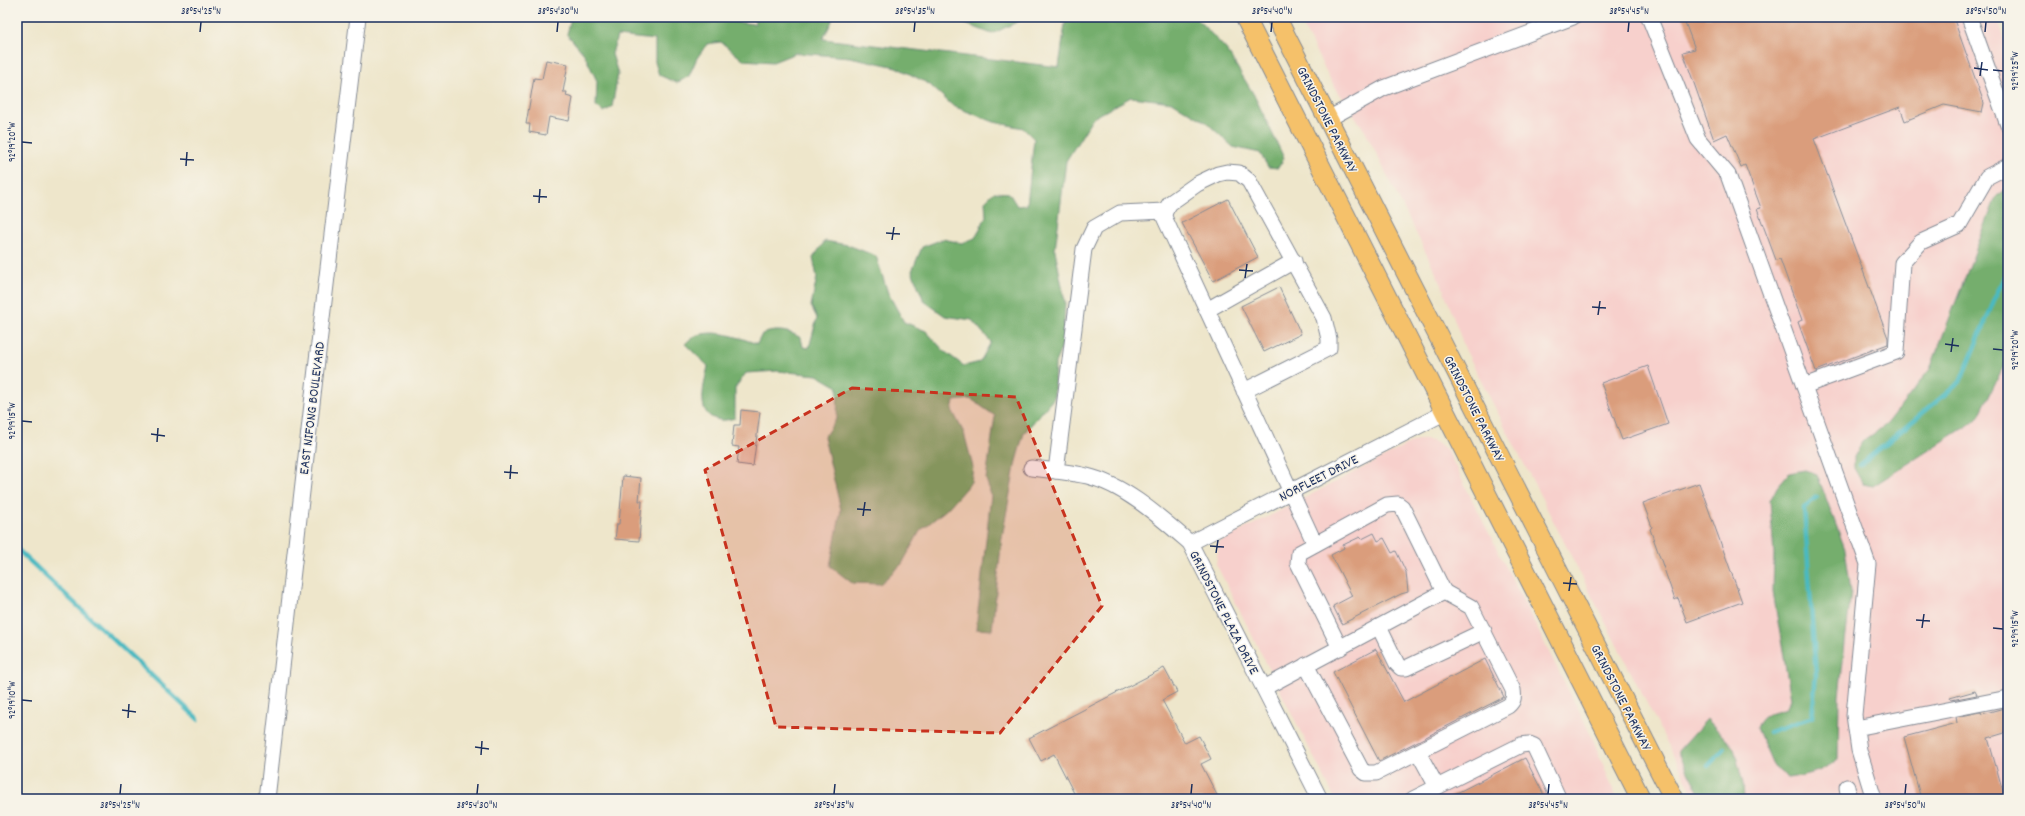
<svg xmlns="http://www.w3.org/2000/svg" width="2025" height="816" font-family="Dekko,sans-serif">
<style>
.built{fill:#f7d0cc}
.forest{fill:#74ae6d;stroke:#486e66}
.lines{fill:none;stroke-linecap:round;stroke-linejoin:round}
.stream{stroke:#4ab9c1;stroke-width:4.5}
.building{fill:#da9d7c}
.minor-casing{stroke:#848a94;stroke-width:17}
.major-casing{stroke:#848a94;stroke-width:21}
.minor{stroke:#fff;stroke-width:15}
.major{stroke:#f5c16b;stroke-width:19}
.marked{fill:#c8321e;fill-opacity:0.2;stroke:#c8321e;stroke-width:3;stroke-dasharray:8 5;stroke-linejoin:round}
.ticks{fill:none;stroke:#1b2f5e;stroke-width:1.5}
.labels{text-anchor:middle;stroke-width:3;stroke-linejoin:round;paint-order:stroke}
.street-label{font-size:14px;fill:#1b2f5e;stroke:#f7f3e8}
.neatline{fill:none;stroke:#1b2f5e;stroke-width:1.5}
.ticks-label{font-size:10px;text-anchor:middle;fill:#1b2f5e}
</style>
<rect width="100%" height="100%" fill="#f7f3e8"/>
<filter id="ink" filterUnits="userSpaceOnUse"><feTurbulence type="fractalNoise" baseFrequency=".025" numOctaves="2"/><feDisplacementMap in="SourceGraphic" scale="8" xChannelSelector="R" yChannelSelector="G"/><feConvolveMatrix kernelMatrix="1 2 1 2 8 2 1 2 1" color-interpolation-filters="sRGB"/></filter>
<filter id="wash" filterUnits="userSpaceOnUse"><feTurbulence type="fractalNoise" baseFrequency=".012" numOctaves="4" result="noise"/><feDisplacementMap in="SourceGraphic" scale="16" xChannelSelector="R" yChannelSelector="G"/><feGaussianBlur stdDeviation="0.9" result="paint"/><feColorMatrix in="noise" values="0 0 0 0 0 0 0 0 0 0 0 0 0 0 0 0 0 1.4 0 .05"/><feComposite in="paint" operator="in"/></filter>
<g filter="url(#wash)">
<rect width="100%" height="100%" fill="#eee6cb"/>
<g class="built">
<path d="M 1298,17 L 1997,17 L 2008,48 L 2008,799 L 1696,799 L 1465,349 L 1442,285 L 1365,131 L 1331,81 Z"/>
<path d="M 1417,440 L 1428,440 L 1438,443 L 1447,450 L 1592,737 L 1617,799 L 1335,799 L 1216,564 L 1219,542 Z"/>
</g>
<g class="forest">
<path d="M 574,17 L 687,17 L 755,24 L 754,17 L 832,17 L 832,21 L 823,39 L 1059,67 L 1066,17 L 1195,17 L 1226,49 L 1254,95 L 1284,158 L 1278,168 L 1268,167 L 1260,153 L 1233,147 L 1206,122 L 1172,102 L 1131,97 L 1093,118 L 1066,161 L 1055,250 L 1065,302 L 1063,344 L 1055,363 L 1054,398 L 1024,433 L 1016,461 L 1002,537 L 992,630 L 976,629 L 991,495 L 986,479 L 995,416 L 971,399 L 954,401 L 952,410 L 964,433 L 973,467 L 971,482 L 947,509 L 920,531 L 902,564 L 880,584 L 852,583 L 830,566 L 841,510 L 824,437 L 837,418 L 838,387 L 817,375 L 778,371 L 746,373 L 735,388 L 735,418 C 731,419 724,421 720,420 C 693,416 705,383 708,366 L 685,344 C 702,324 736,336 757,344 L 762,334 C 776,329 788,330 801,338 L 803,347 L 809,348 L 817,318 L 811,306 L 817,277 L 813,258 L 825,241 L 848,245 L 876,256 L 888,293 L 904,322 L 926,331 L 944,351 L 964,366 L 980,362 L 991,342 L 972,320 L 945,316 L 924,301 L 912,271 L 922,247 L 943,239 L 962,243 L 975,238 L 986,217 L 985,201 L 994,192 L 1009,193 L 1017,206 L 1027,205 L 1034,139 L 1023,128 L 994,122 L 953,106 L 929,84 L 896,67 L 850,57 L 796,53 L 773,62 L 743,60 L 721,42 L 707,44 L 697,58 L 689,76 L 677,83 L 659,75 L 655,62 L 655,40 L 617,36 L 612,54 L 618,74 L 612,107 L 604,112 L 596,106 L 597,81 L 584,54 L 567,34 L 571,19 Z"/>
<path d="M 948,17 L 1027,17 L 992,34 Z"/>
<path d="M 2008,186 L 2008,357 L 1979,416 L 1970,424 L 1873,486 L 1863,484 L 1854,468 L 1854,457 L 1862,442 L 1887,424 L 1930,369 L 1996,197 Z"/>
<path d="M 1805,470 L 1817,474 L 1845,549 L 1851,591 L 1839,696 L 1838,759 C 1823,772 1807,775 1788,778 L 1774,767 L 1757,728 C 1763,713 1772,714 1786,709 L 1791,699 L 1773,592 L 1774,554 L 1770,501 L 1777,487 L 1789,473 Z"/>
<path d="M 1707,719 L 1734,748 L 1743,784 L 1744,799 L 1702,799 L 1678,751 Z"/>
</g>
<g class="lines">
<g class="stream">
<path d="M 1860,465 L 1960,382 L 2008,267"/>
<path d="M 17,549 L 198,719"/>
<path d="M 1769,732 L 1812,717 L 1816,675 L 1804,508 L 1816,497"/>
<path d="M 1708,766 L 1725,748"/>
</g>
</g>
<g id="blocks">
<g class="building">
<path d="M 1683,17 L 1953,17 L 1984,103 L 1982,112 L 1944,105 L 1905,121 L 1900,107 L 1814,139 L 1888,338 L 1888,344 L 1816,371 L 1798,322 L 1802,320 L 1780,259 L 1776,260 L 1757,209 L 1761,208 L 1745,165 L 1741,167 L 1727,134 L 1714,140 L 1683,52 L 1695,49 Z"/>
<path d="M 546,60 L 568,64 L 563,92 L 567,92 L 566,96 L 573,98 L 569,121 L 549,117 L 546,135 L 529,132 L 530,124 L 526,124 L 534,78 L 542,79 Z"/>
<path d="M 1228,199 L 1258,257 L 1213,281 L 1182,223 Z"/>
<path d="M 1279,287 L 1301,334 L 1264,352 L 1241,306 Z"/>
<path d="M 1648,366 L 1668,424 L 1622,440 L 1601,383 Z"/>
<path d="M 741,410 L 760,412 L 753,466 L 737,464 L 739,447 L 732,446 L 734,425 L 740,425 Z"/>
<path d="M 623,476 L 641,478 L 639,501 L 642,501 L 639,541 L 615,539 L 617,524 L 619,524 Z"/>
<path d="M 1699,483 L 1742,602 L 1687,622 L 1678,598 L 1675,600 L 1650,529 L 1652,527 L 1643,503 Z"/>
<path d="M 1374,533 L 1378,541 L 1384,538 L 1392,553 L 1396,551 L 1406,572 L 1408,592 L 1401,594 L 1342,624 L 1333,606 L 1352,596 L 1331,555 L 1344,548 L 1343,545 L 1360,537 L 1362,539 Z"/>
<path d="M 1376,649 L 1404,702 L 1485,659 L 1504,697 L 1379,761 L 1333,672 Z"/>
<path d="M 1164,668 L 1177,692 L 1162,700 L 1185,743 L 1199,736 L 1211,759 L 1201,764 L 1219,799 L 1077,799 L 1054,754 L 1041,761 L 1029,738 Z"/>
<path d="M 1975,691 L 1977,695 L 1951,700 L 1950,698 Z"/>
<path d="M 2008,707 L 2008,732 L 1988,738 L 2005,799 L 1921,799 L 1904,737 L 1957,723 L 1956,717 L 1981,712 L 1982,714 Z"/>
<path d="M 1525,758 L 1546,799 L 1445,799 Z"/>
</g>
</g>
</g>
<g filter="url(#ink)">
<use href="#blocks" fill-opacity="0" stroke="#848a94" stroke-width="1"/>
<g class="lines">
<g class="minor-casing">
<g id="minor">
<path d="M 1649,17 L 1698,139 L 1728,175 L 1868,564 L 1854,715 L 1859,750 L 1874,799"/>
<path d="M 1969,17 L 2008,125"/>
<path d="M 1328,119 L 1384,88 L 1573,17"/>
<path d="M 1207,310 L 1294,261"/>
<path d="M 1804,386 L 1896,352 L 1902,263 L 1921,242 L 1959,225 L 1987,177 L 2008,166"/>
<path d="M 1244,391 L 1329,348 L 1329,339 L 1324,318 L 1249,181 L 1239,173 L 1227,172 L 1218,174 L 1197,184 L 1170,203 L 1165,211 L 1164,217 L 1315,544"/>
<path d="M 1031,468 C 1050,470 1069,472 1087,476 C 1125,485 1161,518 1190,543 L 1320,799"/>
<path d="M 1056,471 L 1084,249 L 1094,228 L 1120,213 L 1165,211"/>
<path d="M 1190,543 L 1446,412"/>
<path d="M 1379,627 L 1397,664 L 1401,668 L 1406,668 L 1484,631"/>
<path d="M 1306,665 L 1361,769 L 1366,773 L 1376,773 L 1508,706 C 1514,701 1514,697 1513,690 L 1471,607 L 1444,592"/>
<path d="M 1264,688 C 1324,656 1384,624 1444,592 L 1402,507 L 1398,504 L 1387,505 L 1299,553 L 1298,563 L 1340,648"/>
<path d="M 1856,728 L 2008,698"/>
<path d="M 1418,752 L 1437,787"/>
<path d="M 1847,787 L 1849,799"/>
<path d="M 267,799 L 317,360 L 358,17"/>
<path d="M 1413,799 L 1521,745 L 1529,744 L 1534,746 L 1557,795 L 1557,799"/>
</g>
</g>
<g class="major-casing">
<g id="major">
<path d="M 1245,17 L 1641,799"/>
<path d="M 1276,17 L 1674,799"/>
</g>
</g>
<use href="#minor" class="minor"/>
<use href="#major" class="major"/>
</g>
</g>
<path class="marked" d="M 852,388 L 1016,397 L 1102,606 L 1000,733 L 776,727 L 705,470 Z"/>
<path class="ticks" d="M 200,32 L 201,22M 557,32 L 558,22M 914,32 L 915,22M 1271,32 L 1272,22M 1628,32 L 1629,22M 1985,32 L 1986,22M 1974,68 L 1988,70M 1993,70 L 2003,71M 1980,76 L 1982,62M 22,142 L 32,143M 180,159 L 194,160M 186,166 L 187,152M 533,196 L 547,197M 539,203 L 540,189M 886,233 L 900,234M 892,240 L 894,227M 1239,270 L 1253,271M 1245,278 L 1247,264M 1592,307 L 1606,308M 1598,315 L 1600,301M 1945,344 L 1959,346M 1993,349 L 2003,350M 1951,352 L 1953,338M 22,421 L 32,422M 151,434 L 165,436M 157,442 L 158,428M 504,472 L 518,473M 510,479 L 511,465M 857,509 L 871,510M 863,516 L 865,502M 1210,546 L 1224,547M 1216,553 L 1218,540M 1563,583 L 1577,584M 1569,591 L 1571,577M 1916,620 L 1930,621M 1922,628 L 1924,614M 1993,628 L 2003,629M 22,700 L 32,701M 122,710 L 136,712M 128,718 L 129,704M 475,747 L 489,749M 481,755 L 482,741M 120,794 L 121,784M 477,794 L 478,784M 834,794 L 835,784M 1191,794 L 1192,784M 1548,794 L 1549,784M 1905,794 L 1906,784"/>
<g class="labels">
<g class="street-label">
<text transform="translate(1328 119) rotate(63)" y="5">GRINDSTONE PARKWAY</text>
<text transform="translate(311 408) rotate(-83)" y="5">EAST NIFONG BOULEVARD</text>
<text transform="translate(1475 408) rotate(63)" y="5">GRINDSTONE PARKWAY</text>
<text transform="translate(1318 477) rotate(-27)" y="5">NORFLEET DRIVE</text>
<text transform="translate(1225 612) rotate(63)" y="5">GRINDSTONE PLAZA DRIVE</text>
<text transform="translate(1622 697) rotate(63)" y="5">GRINDSTONE PARKWAY</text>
</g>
</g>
<rect width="2025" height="816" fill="none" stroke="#f7f3e8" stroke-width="44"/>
<rect x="22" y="22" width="1981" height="772" class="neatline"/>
<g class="ticks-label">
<text x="201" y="14">38°54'25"N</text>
<text x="558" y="14">38°54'30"N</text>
<text x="915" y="14">38°54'35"N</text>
<text x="1272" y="14">38°54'40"N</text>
<text x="1629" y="14">38°54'45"N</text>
<text x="1986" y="14">38°54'50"N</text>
<text transform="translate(2014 71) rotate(-90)" y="4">92°19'25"W</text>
<text transform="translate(11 142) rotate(-90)" y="4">92°19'20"W</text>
<text transform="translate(2014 350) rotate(-90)" y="4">92°19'20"W</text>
<text transform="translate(11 421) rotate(-90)" y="4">92°19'15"W</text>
<text transform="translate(2014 629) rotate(-90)" y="4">92°19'15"W</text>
<text transform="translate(11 700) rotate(-90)" y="4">92°19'10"W</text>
<text x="120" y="808">38°54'25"N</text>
<text x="477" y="808">38°54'30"N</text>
<text x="834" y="808">38°54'35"N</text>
<text x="1191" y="808">38°54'40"N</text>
<text x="1548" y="808">38°54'45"N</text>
<text x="1905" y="808">38°54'50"N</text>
</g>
</svg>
